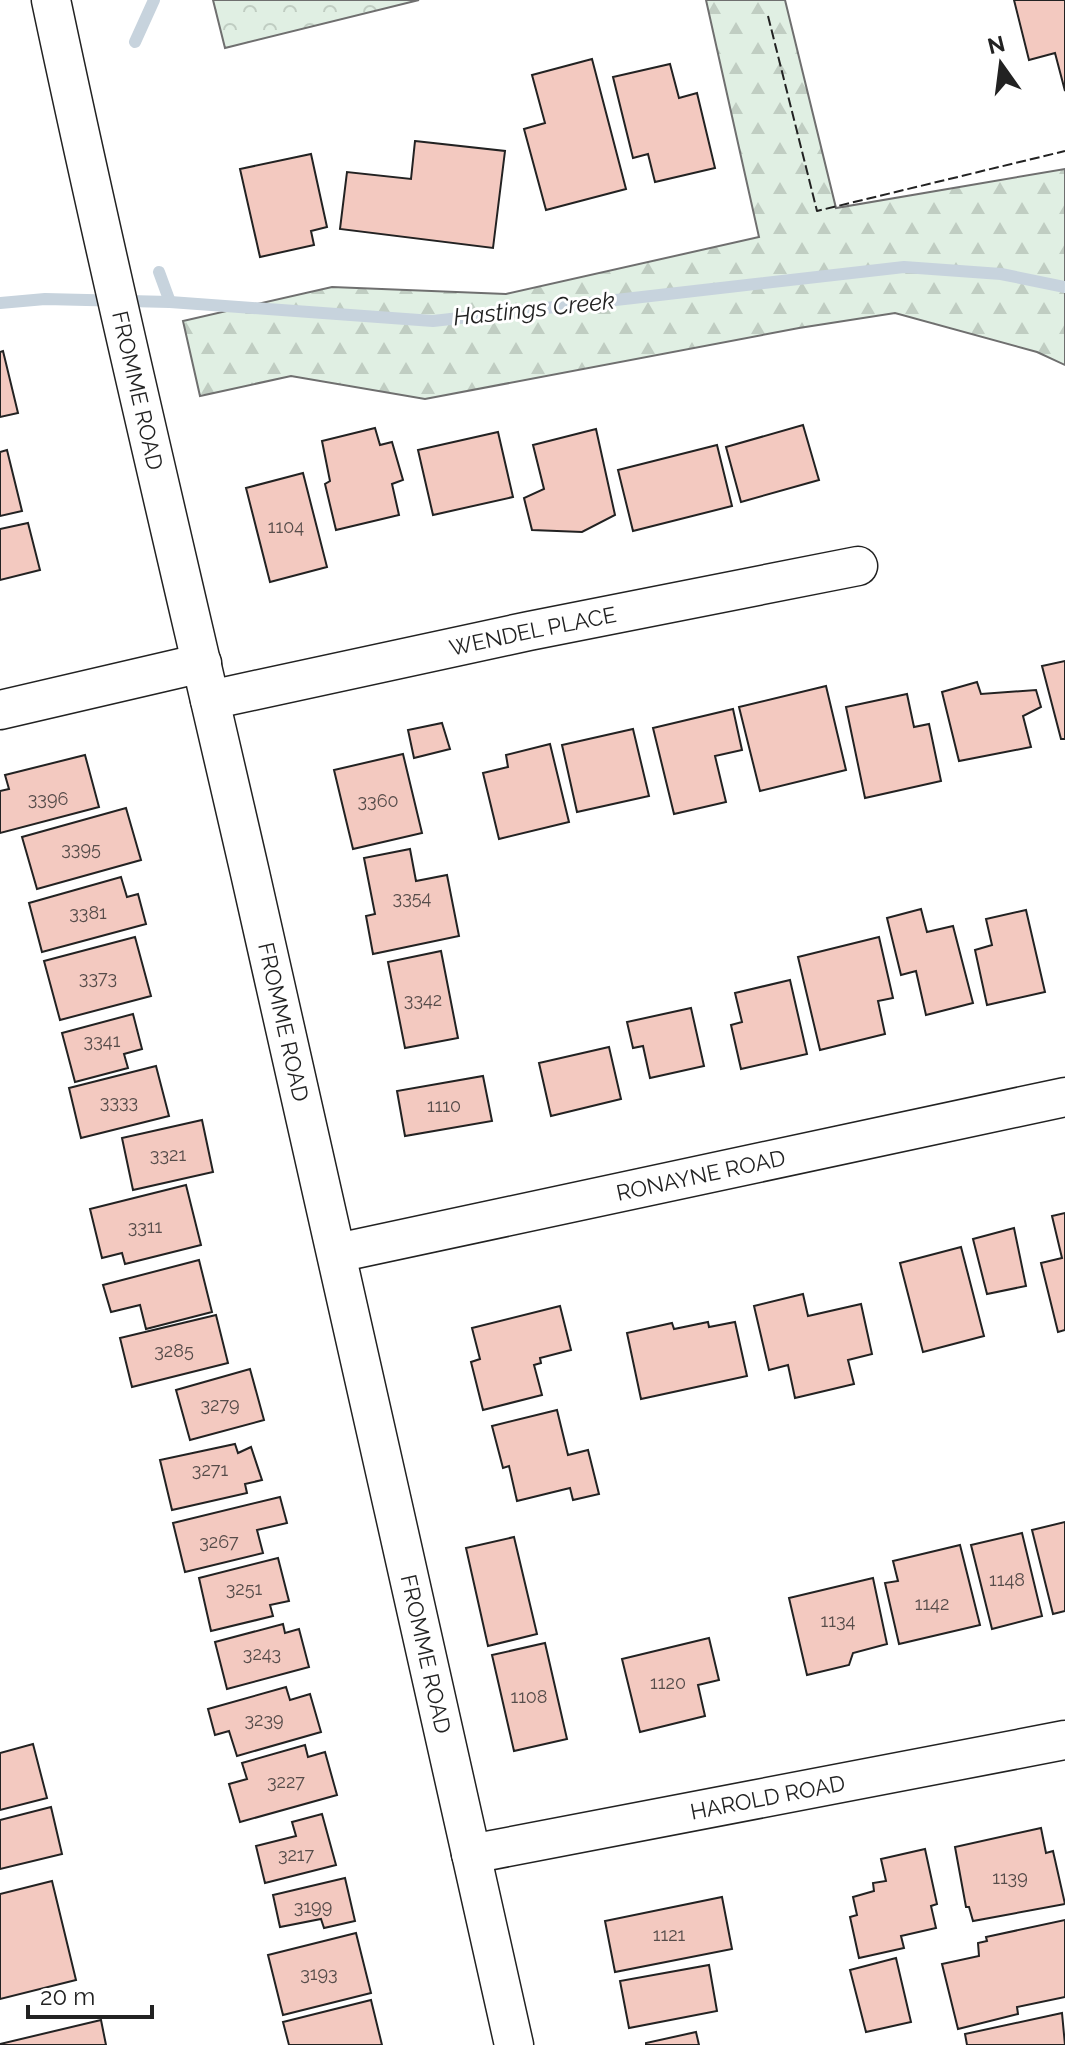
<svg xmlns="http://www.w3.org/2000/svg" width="1065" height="2045" font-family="Raleway,sans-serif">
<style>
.forest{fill:url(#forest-firs);stroke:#6f6f6f;stroke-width:2}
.park{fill:url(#park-crowns);stroke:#6f6f6f;stroke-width:2}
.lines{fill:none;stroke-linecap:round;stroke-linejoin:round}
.stream{stroke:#c7d3dd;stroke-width:12}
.building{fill:#f3c9c0;stroke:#222;stroke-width:2}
.minor-casing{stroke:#222;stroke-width:41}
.minor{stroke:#fff;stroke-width:38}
.fence{stroke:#222;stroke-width:2;stroke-dasharray:10 4;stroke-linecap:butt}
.labels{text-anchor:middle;stroke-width:6;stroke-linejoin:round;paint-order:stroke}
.number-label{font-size:18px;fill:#564c4a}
.street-label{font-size:22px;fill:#222;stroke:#fff}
.water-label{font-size:24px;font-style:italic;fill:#222;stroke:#fff}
</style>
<defs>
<pattern id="forest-firs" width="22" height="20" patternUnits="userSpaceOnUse" patternTransform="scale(2)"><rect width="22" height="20" fill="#e0efe3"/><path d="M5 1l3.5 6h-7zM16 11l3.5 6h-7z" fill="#c0cdc2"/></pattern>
<pattern id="park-crowns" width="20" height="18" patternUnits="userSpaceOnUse" patternTransform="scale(2)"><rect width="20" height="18" fill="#e0efe3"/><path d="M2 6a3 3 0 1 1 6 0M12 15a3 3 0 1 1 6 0" fill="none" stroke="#c0cdc2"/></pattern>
</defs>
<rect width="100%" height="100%" fill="#fff"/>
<path class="forest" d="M 706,0 L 785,0 L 836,208 L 1065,169 L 1065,365 L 1037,352 L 895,313 L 799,328 L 425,399 L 291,376 L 200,396 L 183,321 L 332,287 L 506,294 L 759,237 Z"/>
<path class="park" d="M 213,0 L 419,0 L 225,48 Z"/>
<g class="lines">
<g class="stream">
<path d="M 135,42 L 154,0"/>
<path d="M 159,272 L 170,302"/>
<path d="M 0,303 L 45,299 L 170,302 L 433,321 L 904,267 L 1001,274 L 1065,287"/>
</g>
</g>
<g class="building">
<path d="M 1014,0 L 1065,0 L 1065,91 L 1055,53 L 1029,60 Z"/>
<path d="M 592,59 L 626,189 L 546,210 L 524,129 L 545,123 L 532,75 Z"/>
<path d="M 670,64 L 679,98 L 697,93 L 715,168 L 655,182 L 648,154 L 633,158 L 613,77 Z"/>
<path d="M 415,141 L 505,151 L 493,248 L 340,229 L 347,172 L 411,179 Z"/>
<path d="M 311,154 L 327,227 L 311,231 L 314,245 L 260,257 L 240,169 Z"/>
<path d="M 3,351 L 18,413 L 0,417 L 0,352 Z"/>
<path d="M 803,425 L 819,480 L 741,502 L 726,447 Z"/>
<path d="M 375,428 L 380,445 L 392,442 L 403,480 L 392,484 L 399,515 L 336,530 L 325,484 L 330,481 L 322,441 Z"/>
<path d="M 596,429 L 615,515 L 582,532 L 532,530 L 524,498 L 544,489 L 533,445 Z"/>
<path d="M 498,432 L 513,497 L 433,515 L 418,450 Z"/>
<path d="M 717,445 L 732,506 L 633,531 L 618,470 Z"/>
<path d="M 7,450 L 22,511 L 0,516 L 0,452 Z"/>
<path d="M 303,473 L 327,567 L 270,582 L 246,488 Z"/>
<path d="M 28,523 L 40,570 L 0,580 L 0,529 Z"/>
<path d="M 1065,661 L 1065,739 L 1061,739 L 1042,666 Z"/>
<path d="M 977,682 L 981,694 L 1036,690 L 1041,707 L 1023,716 L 1031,747 L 959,761 L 942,692 Z"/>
<path d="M 826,686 L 846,770 L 760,791 L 739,707 Z"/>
<path d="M 907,694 L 914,727 L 929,724 L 941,781 L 865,798 L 846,707 Z"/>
<path d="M 733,709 L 742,750 L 715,756 L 726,802 L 674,814 L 653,728 Z"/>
<path d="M 442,723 L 450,749 L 414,758 L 408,730 Z"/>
<path d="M 633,729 L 649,796 L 577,812 L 562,745 Z"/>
<path d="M 550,744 L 569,822 L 499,839 L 483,773 L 508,767 L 506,755 Z"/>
<path d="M 403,754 L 422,833 L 353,849 L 334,770 Z"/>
<path d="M 85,755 L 99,807 L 0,833 L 0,791 L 9,789 L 5,775 Z"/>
<path d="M 126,808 L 141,860 L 37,889 L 22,837 Z"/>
<path d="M 410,849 L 416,881 L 447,875 L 459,936 L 373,954 L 366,916 L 375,914 L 364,858 Z"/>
<path d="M 121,877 L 127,897 L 138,894 L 146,924 L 42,952 L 29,903 Z"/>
<path d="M 921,909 L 927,932 L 953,926 L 973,1003 L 926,1015 L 916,971 L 901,975 L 887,918 Z"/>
<path d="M 1026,910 L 1045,992 L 987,1005 L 975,950 L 992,945 L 986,919 Z"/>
<path d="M 135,937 L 151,996 L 60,1020 L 44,961 Z"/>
<path d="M 879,937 L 893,998 L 878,1001 L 885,1034 L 820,1050 L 798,957 Z"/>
<path d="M 441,951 L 458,1038 L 405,1048 L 388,962 Z"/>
<path d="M 790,980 L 807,1054 L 741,1069 L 731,1025 L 742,1022 L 735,993 Z"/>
<path d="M 691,1008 L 704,1066 L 650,1078 L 643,1046 L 633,1048 L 627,1022 Z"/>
<path d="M 133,1014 L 142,1049 L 124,1054 L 128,1068 L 75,1082 L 62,1033 Z"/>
<path d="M 609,1047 L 621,1099 L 551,1116 L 539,1063 Z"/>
<path d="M 156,1066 L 169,1116 L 81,1138 L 69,1088 Z"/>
<path d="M 483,1076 L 492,1121 L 405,1136 L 397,1091 Z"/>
<path d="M 202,1120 L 213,1172 L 133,1190 L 122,1138 Z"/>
<path d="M 186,1185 L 201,1245 L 125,1264 L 122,1253 L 102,1258 L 90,1209 Z"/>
<path d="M 1065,1213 L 1065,1330 L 1058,1332 L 1041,1263 L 1062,1258 L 1052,1216 Z"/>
<path d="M 1014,1228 L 1026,1286 L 987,1294 L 973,1239 Z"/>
<path d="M 961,1247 L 984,1336 L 923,1352 L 900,1263 Z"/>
<path d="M 199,1260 L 212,1312 L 146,1329 L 140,1305 L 111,1312 L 103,1285 Z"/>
<path d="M 803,1294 L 808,1316 L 861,1304 L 872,1354 L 848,1360 L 854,1384 L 795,1398 L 788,1365 L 769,1370 L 754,1306 Z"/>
<path d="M 560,1306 L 571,1350 L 540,1358 L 541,1363 L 534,1365 L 542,1395 L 483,1410 L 471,1362 L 480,1359 L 472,1328 Z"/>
<path d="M 216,1315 L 228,1363 L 132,1387 L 120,1338 Z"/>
<path d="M 708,1322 L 709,1327 L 735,1322 L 747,1376 L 641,1399 L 627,1333 L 672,1323 L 674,1329 Z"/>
<path d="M 250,1369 L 264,1420 L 190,1440 L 176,1390 Z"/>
<path d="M 557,1410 L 568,1455 L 588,1450 L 599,1494 L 573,1500 L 570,1488 L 517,1501 L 509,1466 L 503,1468 L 492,1426 Z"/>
<path d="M 235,1444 L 238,1453 L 251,1447 L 262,1480 L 245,1484 L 247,1493 L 172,1510 L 160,1460 Z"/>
<path d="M 280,1497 L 287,1523 L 257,1530 L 263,1553 L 185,1572 L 173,1523 Z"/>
<path d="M 1065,1522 L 1065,1611 L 1053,1614 L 1032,1530 Z"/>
<path d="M 1022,1533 L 1042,1616 L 992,1629 L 971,1545 Z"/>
<path d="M 514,1537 L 537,1634 L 488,1646 L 466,1548 Z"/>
<path d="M 960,1545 L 980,1625 L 899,1644 L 885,1583 L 898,1581 L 893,1561 Z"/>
<path d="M 278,1558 L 289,1601 L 270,1605 L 273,1616 L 211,1631 L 199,1578 Z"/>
<path d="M 873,1578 L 887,1644 L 853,1653 L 849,1665 L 807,1675 L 789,1598 Z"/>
<path d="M 283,1624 L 285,1633 L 299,1629 L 309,1667 L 227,1689 L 215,1642 Z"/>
<path d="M 709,1638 L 719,1680 L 698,1685 L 705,1716 L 640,1732 L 622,1659 Z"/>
<path d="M 545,1643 L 567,1739 L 514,1751 L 492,1655 Z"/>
<path d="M 286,1687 L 290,1700 L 310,1694 L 321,1732 L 237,1756 L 229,1731 L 215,1735 L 208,1709 Z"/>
<path d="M 33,1744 L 47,1798 L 0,1810 L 0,1753 Z"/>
<path d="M 305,1745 L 308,1757 L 325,1752 L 337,1795 L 240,1822 L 229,1784 L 247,1779 L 242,1763 Z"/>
<path d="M 51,1807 L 62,1854 L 0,1869 L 0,1820 Z"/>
<path d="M 322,1814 L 336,1865 L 265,1883 L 256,1846 L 296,1836 L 292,1822 Z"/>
<path d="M 1041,1828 L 1046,1853 L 1053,1851 L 1065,1904 L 973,1921 L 969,1907 L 966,1907 L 955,1847 Z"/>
<path d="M 925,1849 L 937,1904 L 931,1906 L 936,1928 L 901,1936 L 904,1948 L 859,1958 L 850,1917 L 857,1915 L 853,1897 L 874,1891 L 873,1883 L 886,1881 L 881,1859 Z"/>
<path d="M 345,1878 L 355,1921 L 324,1928 L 321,1919 L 280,1927 L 273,1895 Z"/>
<path d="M 52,1881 L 76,1980 L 0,1999 L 0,1894 Z"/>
<path d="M 722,1897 L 732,1949 L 615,1972 L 605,1921 Z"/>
<path d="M 1065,1920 L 1065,1997 L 1017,2007 L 1018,2014 L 958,2029 L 942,1964 L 979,1956 L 978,1943 L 987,1941 L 986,1937 Z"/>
<path d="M 356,1933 L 371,1993 L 283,2015 L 268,1955 Z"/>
<path d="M 896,1958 L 911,2022 L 866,2032 L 850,1970 Z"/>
<path d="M 709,1965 L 717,2011 L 629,2028 L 620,1981 Z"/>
<path d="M 371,2000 L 382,2045 L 289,2045 L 283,2022 Z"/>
<path d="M 1062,2013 L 1065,2045 L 967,2045 L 965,2034 Z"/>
<path d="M 101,2020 L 106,2045 L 0,2045 L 0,2044 Z"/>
<path d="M 696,2032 L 699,2045 L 646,2045 L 646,2043 Z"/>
</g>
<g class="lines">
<g class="minor-casing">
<g id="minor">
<path id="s1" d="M 51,0 C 113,292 183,582 250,873 C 339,1264 426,1654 514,2045"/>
<path id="s2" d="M 210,700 L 529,631 L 858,566"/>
<path d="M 0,710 L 202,663"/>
<path id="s3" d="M 337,1253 L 1065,1097"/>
<path id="s4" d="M 471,1854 L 1065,1740"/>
</g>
</g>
<use href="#minor" class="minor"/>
<path class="fence" d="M 768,16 L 817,211 L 1065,151"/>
</g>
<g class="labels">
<g class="number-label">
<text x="286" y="533">1104</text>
<text x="48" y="805">3396</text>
<text x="378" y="807">3360</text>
<text x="81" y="855">3395</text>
<text x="412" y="904">3354</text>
<text x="88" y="919">3381</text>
<text x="98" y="984">3373</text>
<text x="423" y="1006">3342</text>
<text x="102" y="1047">3341</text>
<text x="119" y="1108">3333</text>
<text x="444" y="1112">1110</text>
<text x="168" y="1161">3321</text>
<text x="145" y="1233">3311</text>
<text x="174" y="1357">3285</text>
<text x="220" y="1411">3279</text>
<text x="210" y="1476">3271</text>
<text x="219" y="1548">3267</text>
<text x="1007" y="1586">1148</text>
<text x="244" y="1595">3251</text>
<text x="932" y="1610">1142</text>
<text x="838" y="1627">1134</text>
<text x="262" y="1660">3243</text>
<text x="668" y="1689">1120</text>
<text x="529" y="1703">1108</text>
<text x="264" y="1726">3239</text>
<text x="286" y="1788">3227</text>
<text x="296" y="1861">3217</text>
<text x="1010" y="1884">1139</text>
<text x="313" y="1913">3199</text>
<text x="669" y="1941">1121</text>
<text x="319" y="1980">3193</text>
</g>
<g class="street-label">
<text dy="8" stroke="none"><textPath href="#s1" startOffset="400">FROMME ROAD</textPath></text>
<text dy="8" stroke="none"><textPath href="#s2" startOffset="330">WENDEL PLACE</textPath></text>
<text dy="8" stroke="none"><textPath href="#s1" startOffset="1048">FROMME ROAD</textPath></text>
<text dy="8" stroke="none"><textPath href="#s3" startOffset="372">RONAYNE ROAD</textPath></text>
<text dy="8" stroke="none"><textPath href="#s1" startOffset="1696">FROMME ROAD</textPath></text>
<text dy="8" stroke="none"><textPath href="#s4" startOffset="302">HAROLD ROAD</textPath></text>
</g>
<g class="water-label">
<text transform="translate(534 309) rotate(-6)" y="8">Hastings Creek</text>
</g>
</g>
<g transform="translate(1001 64) rotate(346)" stroke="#ffffff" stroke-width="6" paint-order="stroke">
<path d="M0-6L14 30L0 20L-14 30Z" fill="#222222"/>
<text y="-12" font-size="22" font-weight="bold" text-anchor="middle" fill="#222222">N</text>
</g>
<path d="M28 2005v12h124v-12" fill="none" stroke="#222222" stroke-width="4"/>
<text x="40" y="2005" font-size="24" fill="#222222" stroke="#ffffff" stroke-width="6" paint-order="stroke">20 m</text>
</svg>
